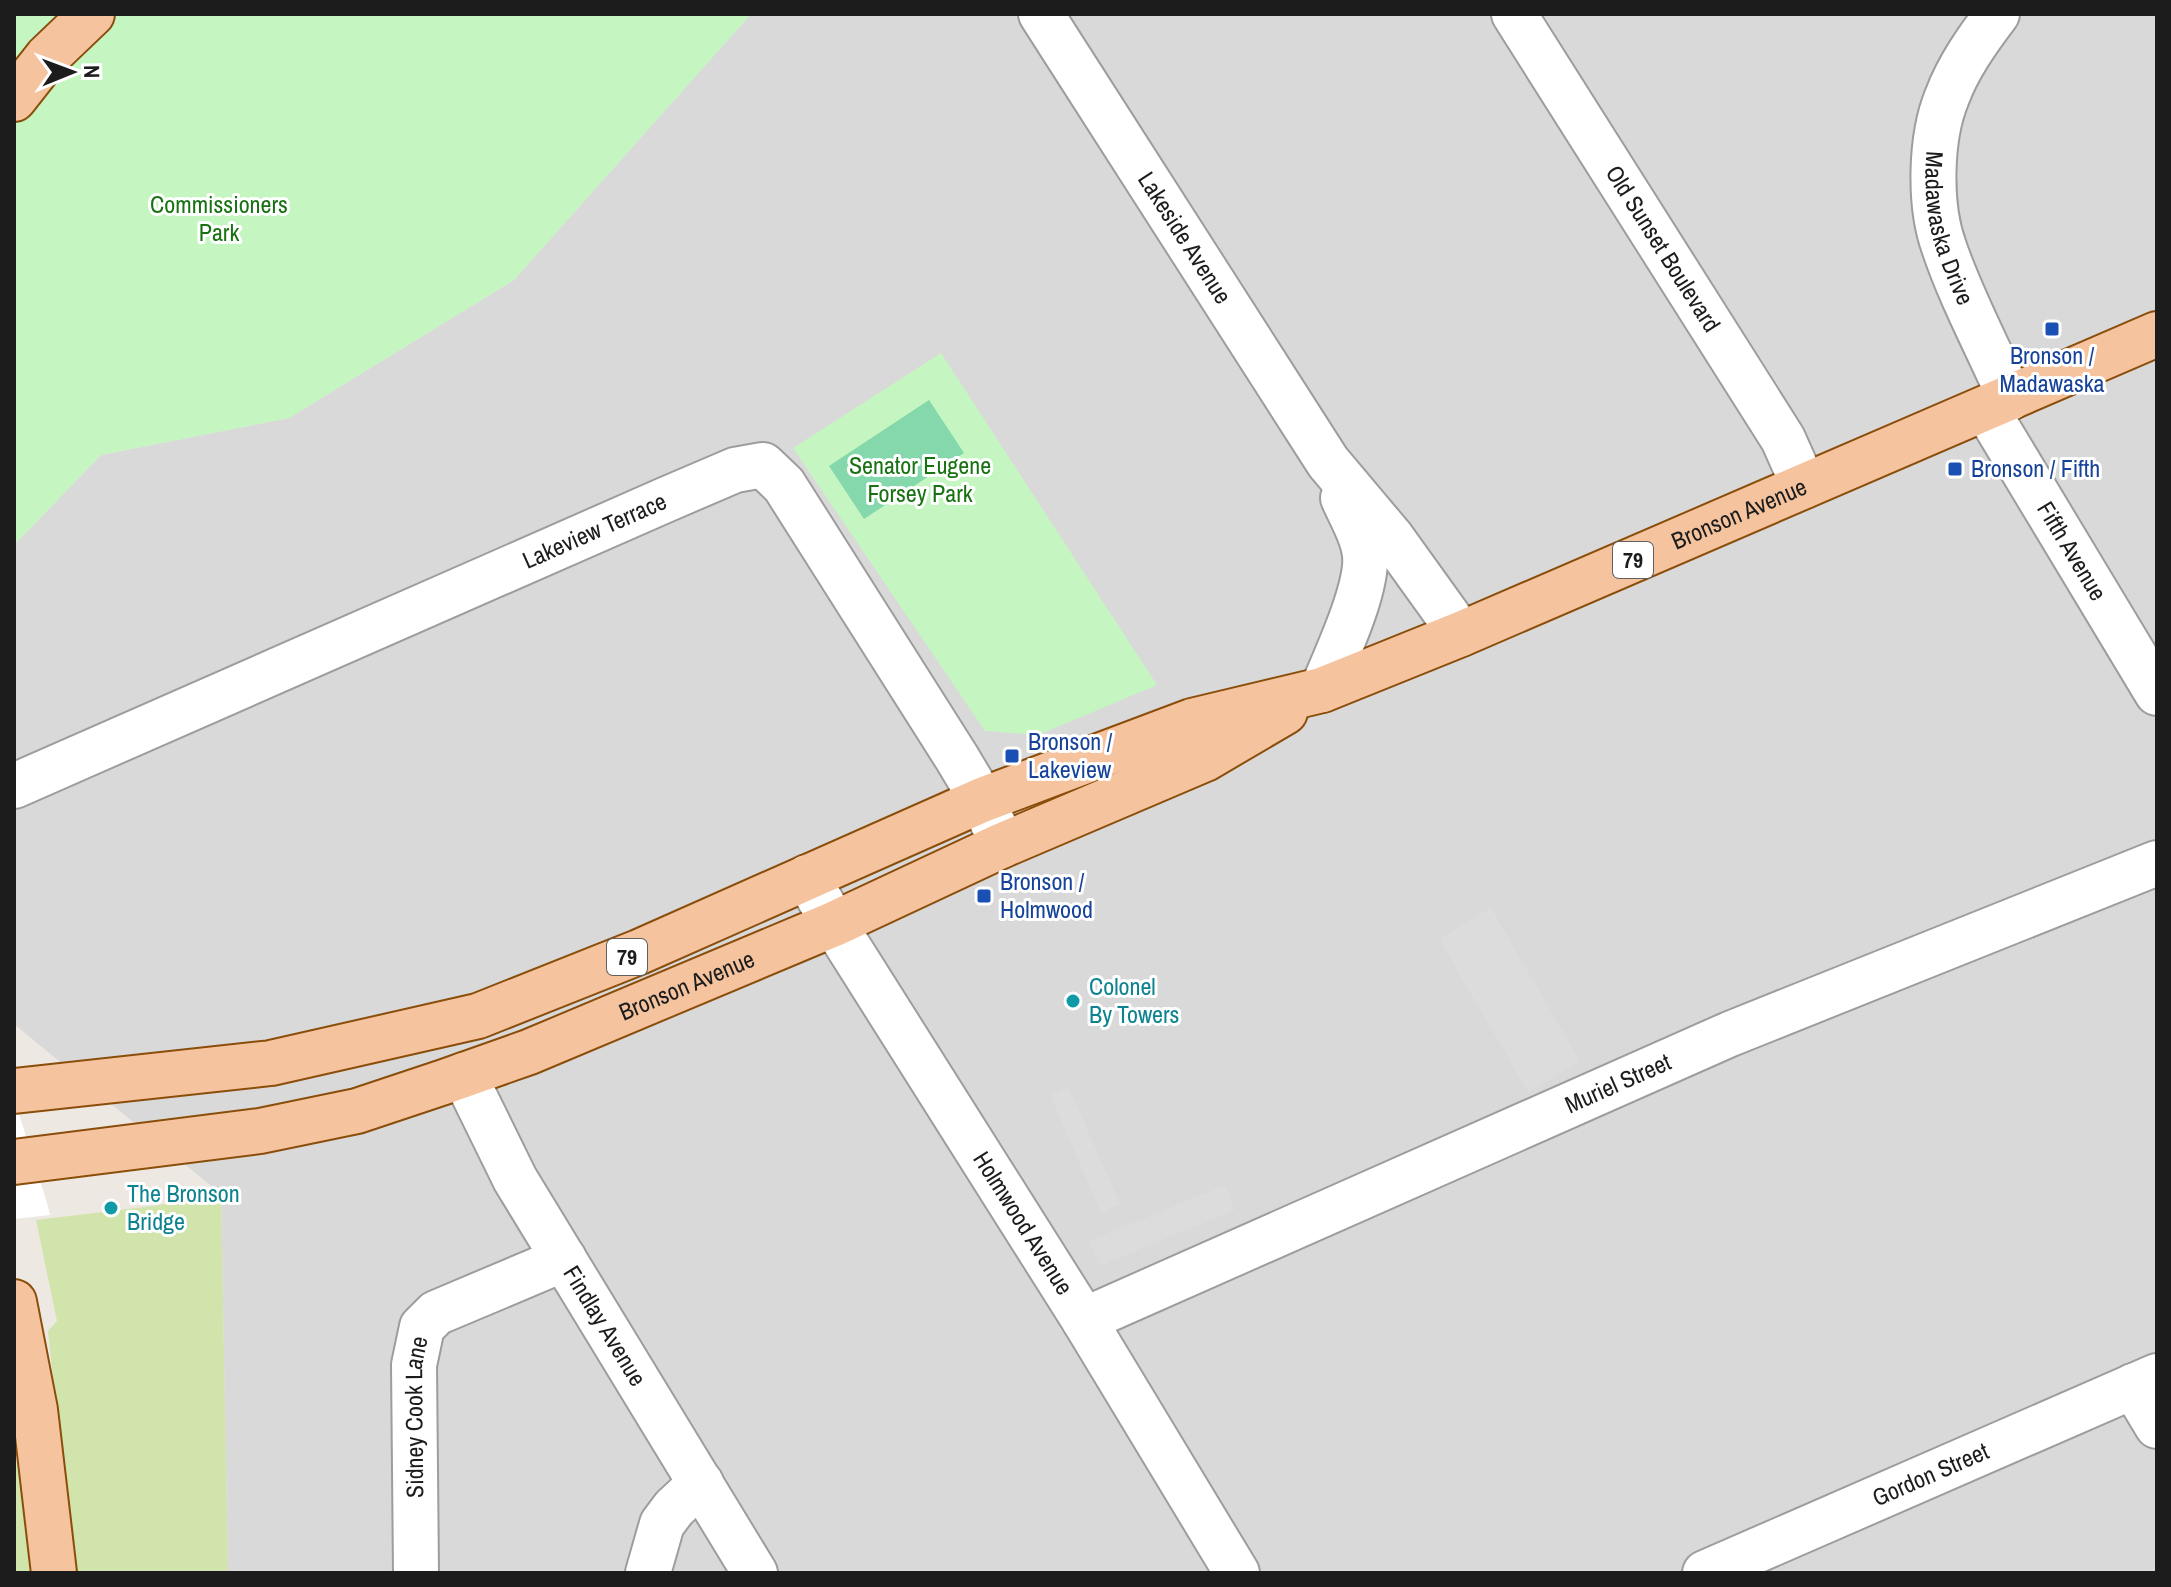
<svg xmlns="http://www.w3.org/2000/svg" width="2171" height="1587" font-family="'Archivo Narrow',sans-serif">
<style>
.residential{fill:#dad9d9}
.grass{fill:#d0e4ab}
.park{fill:#c5f5c1}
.pitch{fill:#85d7ac}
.parking{fill:#dcdcdc}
.pier{fill:#fff}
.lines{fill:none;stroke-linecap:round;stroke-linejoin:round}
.minor-casing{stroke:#9d9d9d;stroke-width:48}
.major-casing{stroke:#8b4d0a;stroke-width:48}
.minor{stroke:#fff;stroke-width:44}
.major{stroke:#f5c49f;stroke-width:44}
.transit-dot{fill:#1a4fb4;stroke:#fff;stroke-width:3}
.culture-dot{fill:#0f9aa8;stroke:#fff;stroke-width:3}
.labels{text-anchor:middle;stroke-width:6;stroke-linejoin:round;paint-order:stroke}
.shield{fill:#fff;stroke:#606060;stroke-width:2}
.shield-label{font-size:22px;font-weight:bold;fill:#1c1c1c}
.park-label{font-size:24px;fill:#187212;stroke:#fff}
.street-label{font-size:24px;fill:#1c1c1c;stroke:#fff}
.transit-label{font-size:24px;fill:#164399;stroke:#fff;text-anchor:start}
.culture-label{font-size:24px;fill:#0d838f;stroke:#fff;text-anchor:start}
</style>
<rect width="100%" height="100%" fill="#ede8e2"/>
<path class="residential" d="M 751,14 L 2157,14 L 2157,1573 L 228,1573 L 221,1194 L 14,1024 L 14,545 L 101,455 L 289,418 L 514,280 Z"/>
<g class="grass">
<path d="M 221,1194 L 228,1573 L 74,1573 L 48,1331 L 57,1321 L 36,1220 L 153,1206 Z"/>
<path d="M 14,1447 L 35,1573 L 14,1573 Z"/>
</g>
<g class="park">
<path d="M 14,14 L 751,14 L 514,280 L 289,418 L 101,455 L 14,545 Z"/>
<path d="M 941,353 L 1157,685 L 1038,735 L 985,731 L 793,448 Z"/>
</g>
<path class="pitch" d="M 929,400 L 964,453 L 864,519 L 829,466 Z"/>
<g class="parking">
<path d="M 1491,908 L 1580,1061 L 1528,1092 L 1439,939 Z"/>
<path d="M 1069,1087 L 1120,1204 L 1101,1213 L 1050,1095 Z"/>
<path d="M 1225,1185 L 1235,1210 L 1099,1266 L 1089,1241 Z"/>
</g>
<path class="pier" d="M 14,1098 L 47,1203 L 50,1215 L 14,1219 Z"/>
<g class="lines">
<g class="minor-casing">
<g id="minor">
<path id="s1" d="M 1041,14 L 1328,462 L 1392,538 L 1461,634"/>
<path id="s2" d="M 1514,14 L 1783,439 L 1804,486"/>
<path id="s3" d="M 1997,14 C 1978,39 1958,67 1947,97 C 1930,138 1929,206 1944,247 C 1961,298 1989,349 2010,398"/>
<path id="s4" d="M 1986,409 L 2157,693"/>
<path d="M 1322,690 C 1335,658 1372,582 1364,549 C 1361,532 1350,514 1343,498"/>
<path id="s5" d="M 14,786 L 665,500 L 735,470 L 763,465 L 784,485 L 957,758 L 982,800 L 1003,845"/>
<path id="s6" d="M 807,877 L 834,924 L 1084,1320 L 1237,1573"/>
<path id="s7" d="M 464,1075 L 515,1179 L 755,1573"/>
<path id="s8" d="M 1084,1320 L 1730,1034 L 2157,863"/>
<path d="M 2133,1386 L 2157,1426"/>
<path id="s9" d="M 416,1573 L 414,1365 L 422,1327 L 436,1313 L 564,1259"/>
<path d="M 648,1573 L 662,1524 L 674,1508 L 701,1483"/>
<path id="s10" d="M 1705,1573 L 2157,1376"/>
</g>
</g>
<g class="major-casing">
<g id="major">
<path d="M 14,99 L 47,57 L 92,14"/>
<path id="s11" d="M 14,1091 L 271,1063 L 478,1016 L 639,952 L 982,800 L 1192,721 L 1322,690 L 1461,634 L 2157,334"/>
<path id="s12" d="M 14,1162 L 260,1131 L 357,1111 L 444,1082 L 529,1052 L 834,924 L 1003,845 L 1205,759 L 1285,712"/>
<path d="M 14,1302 L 35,1410 L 54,1573"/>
</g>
</g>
<use href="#minor" class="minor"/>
<use href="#major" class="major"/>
</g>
<g class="transit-dot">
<rect x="2044" y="321" width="16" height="16" rx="4"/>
<rect x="1947" y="461" width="16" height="16" rx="4"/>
<rect x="1004" y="748" width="16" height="16" rx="4"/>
<rect x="976" y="888" width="16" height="16" rx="4"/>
</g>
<g class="culture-dot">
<circle cx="1073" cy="1001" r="8"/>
<circle cx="111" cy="1208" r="8"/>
</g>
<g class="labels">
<g class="shield">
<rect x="1613" y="542" width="40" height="36" rx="6"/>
<rect x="607" y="939" width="40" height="36" rx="6"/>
</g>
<g class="shield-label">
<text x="1633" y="568">79</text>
<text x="627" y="965">79</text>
</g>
<g class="park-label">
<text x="219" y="213">Commissioners<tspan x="219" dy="28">Park</tspan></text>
<text x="920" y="474">Senator Eugene<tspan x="920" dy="28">Forsey Park</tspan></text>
</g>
<g class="street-label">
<text dy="8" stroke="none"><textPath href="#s3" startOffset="232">Madawaska Drive</textPath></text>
<text dy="8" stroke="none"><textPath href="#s1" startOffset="266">Lakeside Avenue</textPath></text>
<text dy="8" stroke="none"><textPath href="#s2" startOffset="278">Old Sunset Boulevard</textPath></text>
<text dy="8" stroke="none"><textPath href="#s11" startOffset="1830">Bronson Avenue</textPath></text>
<text dy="8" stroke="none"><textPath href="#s5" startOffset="634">Lakeview Terrace</textPath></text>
<text dy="8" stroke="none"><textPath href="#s4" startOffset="166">Fifth Avenue</textPath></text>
<text dy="8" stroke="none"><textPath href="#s12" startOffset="700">Bronson Avenue</textPath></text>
<text dy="8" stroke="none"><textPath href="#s8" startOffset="584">Muriel Street</textPath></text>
<text dy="8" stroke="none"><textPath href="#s6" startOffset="408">Holmwood Avenue</textPath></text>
<text dy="8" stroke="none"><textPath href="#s7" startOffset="288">Findlay Avenue</textPath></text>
<text dy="8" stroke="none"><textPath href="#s9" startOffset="156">Sidney Cook Lane</textPath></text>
<text dy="8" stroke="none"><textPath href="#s10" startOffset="246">Gordon Street</textPath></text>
</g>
<g class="transit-label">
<text x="2052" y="364" text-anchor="middle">Bronson /<tspan x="2052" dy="28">Madawaska</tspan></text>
<text x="1971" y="477">Bronson / Fifth</text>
<text x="1028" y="750">Bronson /<tspan x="1028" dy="28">Lakeview</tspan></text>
<text x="1000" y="890">Bronson /<tspan x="1000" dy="28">Holmwood</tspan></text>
</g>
<g class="culture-label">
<text x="1089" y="995">Colonel<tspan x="1089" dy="28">By Towers</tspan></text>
<text x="127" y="1202">The Bronson<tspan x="127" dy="28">Bridge</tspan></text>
</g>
</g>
<rect width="2171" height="1587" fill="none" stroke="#1c1c1c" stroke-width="32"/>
<g transform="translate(72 72) rotate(89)" stroke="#ffffff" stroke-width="6" paint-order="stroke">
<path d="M0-6L14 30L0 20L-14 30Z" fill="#1c1c1c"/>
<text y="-12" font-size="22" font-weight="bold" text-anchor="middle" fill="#1c1c1c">N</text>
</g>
</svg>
